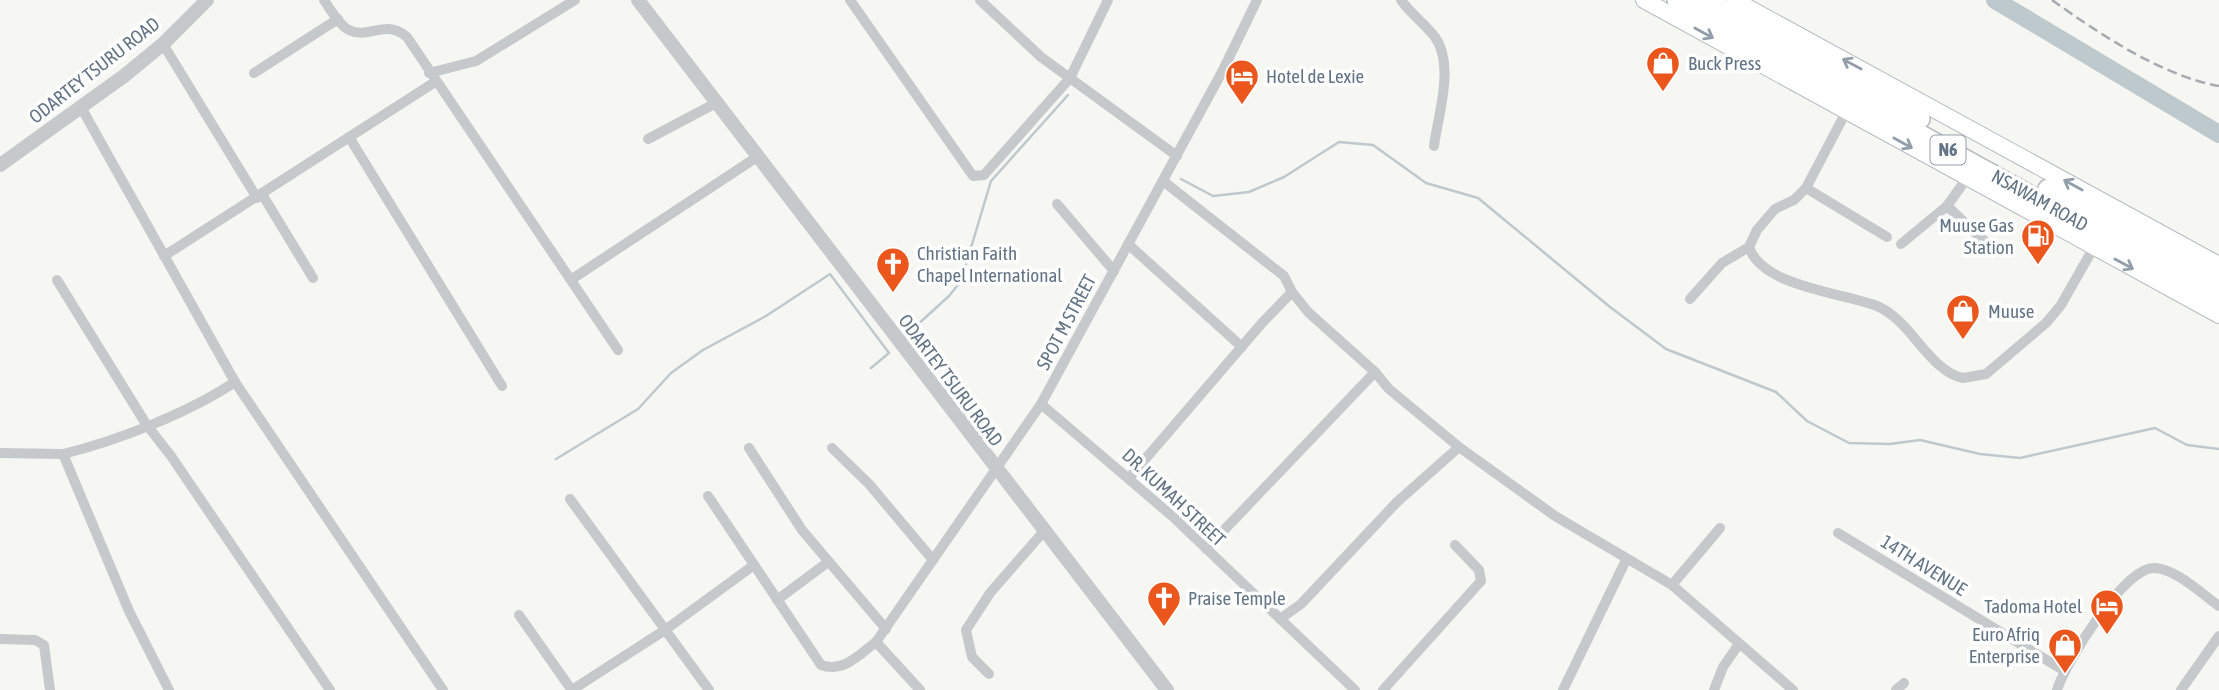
<svg xmlns="http://www.w3.org/2000/svg" width="2219" height="690" font-family="'Asap Condensed',sans-serif">
<style>
.lines{fill:none;stroke-linecap:round;stroke-linejoin:round}
.stream{stroke:#bec9ce;stroke-width:2.5}
.river{stroke:#bec9ce;stroke-width:18}
.secondary-casing{stroke:#b7bcc1;stroke-width:18}
.trunk-casing{stroke:#b7bbbe;stroke-width:22}
.minor{stroke:#c5c9cc;stroke-width:10}
.tertiary{stroke:#c5c9cc;stroke-width:14}
.secondary{stroke:#fff;stroke-width:16}
.trunk{stroke:#fff;stroke-width:19}
.rail{stroke:#a5abb1;stroke-width:2.5;stroke-dasharray:10 5;stroke-linecap:butt}
.oneway{stroke:#929eaa}
.labels{text-anchor:middle;stroke-width:7;stroke-linejoin:round;paint-order:stroke}
.shield{fill:#fff;stroke:#929eaa;stroke-width:2}
.shield-label{font-size:18px;font-weight:bold;fill:#637485}
.poi-label{font-size:19px;fill:#637485;stroke:#fff;text-anchor:start}
.street-label{font-size:19px;fill:#637485;stroke:#fff}
</style>
<rect width="100%" height="100%" fill="#f6f6f2"/>
<g class="lines">
<g class="stream">
<path d="M 1181,179 L 1213,196 L 1249,192 L 1284,177 L 1339,142 L 1373,145 L 1426,183 L 1478,198 L 1610,307 L 1666,349 L 1776,392 L 1807,421 L 1849,443 L 1890,444 L 1920,440 L 1980,454 L 2020,458 L 2155,428 L 2187,445 L 2219,449"/>
<path d="M 904,337 L 949,296 L 961,281 L 991,181 L 1068,95"/>
<path d="M 556,459 L 638,409 L 671,373 L 703,350 L 766,316 L 830,274 L 889,353 L 871,368"/>
</g>
<path class="river" d="M 1995,0 L 2219,134"/>
<g class="secondary-casing">
<g id="secondary">
<path d="M 1644,0 L 2219,315"/>
<path d="M 1734,0 L 2219,265"/>
</g>
</g>
<g class="trunk-casing">
<g id="trunk">
<path d="M 1677,0 L 2219,300"/>
<path d="M 1705,0 L 1920,119"/>
<path d="M 2048,189 L 2219,283"/>
</g>
</g>
<g class="minor">
<path d="M 324,0 C 330,9 339,25 349,30 C 369,40 384,18 407,37 L 618,350"/>
<path d="M 850,0 L 973,176 L 984,175 L 1070,78 L 1108,0"/>
<path d="M 980,0 L 1041,57 L 1177,156"/>
<path d="M 1401,0 C 1411,14 1425,24 1435,37 C 1455,65 1438,115 1434,146"/>
<path d="M 163,44 L 257,198"/>
<path d="M 254,73 L 338,19"/>
<path d="M 429,73 L 476,61 L 575,0"/>
<path d="M 82,109 L 235,382 L 443,690"/>
<path d="M 349,137 L 502,386"/>
<path d="M 648,139 L 716,103"/>
<path d="M 1163,181 L 1284,276 L 1292,292"/>
<path d="M 1806,188 L 1887,237"/>
<path d="M 262,194 L 313,278"/>
<path d="M 1057,204 L 1114,271"/>
<path d="M 1947,206 L 1996,252"/>
<path d="M 1128,244 L 1242,347"/>
<path d="M 1901,244 L 1947,206 L 1967,178"/>
<path d="M 1749,247 C 1762,287 1844,293 1877,306 C 1911,320 1929,371 1963,378 L 1986,374 L 2046,323 L 2061,305 L 2094,247"/>
<path d="M 164,256 L 435,82"/>
<path d="M 572,279 L 757,157"/>
<path d="M 57,280 L 146,424 L 171,456 L 330,690"/>
<path d="M 1690,299 L 1722,263 L 1749,247 L 1757,230 L 1775,209 L 1794,200 L 1806,188 L 1846,112"/>
<path d="M 1041,404 L 1172,516 L 1355,690"/>
<path d="M 749,448 L 802,530 L 886,629"/>
<path d="M 832,448 L 869,484 L 933,560"/>
<path d="M 0,453 L 63,454 L 129,611 L 169,690"/>
<path d="M 63,454 C 117,441 188,413 235,382"/>
<path d="M 1129,478 L 1262,323 L 1292,292 L 1308,312 L 1375,372 L 1389,389 L 1459,447 L 1555,516 L 1672,585 L 1793,690"/>
<path d="M 708,496 L 821,665 C 843,673 859,655 876,642 L 1041,404 L 1222,72 L 1257,0"/>
<path d="M 570,499 L 709,690"/>
<path d="M 1838,533 L 2063,670"/>
<path d="M 1206,549 L 1375,372"/>
<path d="M 1672,585 L 1720,528"/>
<path d="M 777,600 L 828,562"/>
<path d="M 519,615 L 571,689"/>
<path d="M 1280,619 L 1301,604 L 1397,502 L 1459,447"/>
<path d="M 0,639 L 35,640 L 44,645 L 50,690"/>
<path d="M 876,642 L 920,690"/>
<path d="M 989,674 L 972,657 L 966,630 L 990,593 L 1045,530"/>
<path d="M 572,690 L 665,630 L 754,565"/>
<path d="M 1383,690 L 1481,581 L 1479,570 L 1455,545"/>
<path d="M 1563,690 L 1626,560"/>
<path d="M 1714,690 L 1723,667 L 1739,644"/>
<path d="M 1896,690 L 1904,683"/>
<path d="M 2057,690 C 2065,664 2125,565 2155,568 C 2178,570 2200,593 2219,606"/>
<path d="M 2181,690 L 2219,636"/>
</g>
<g class="tertiary">
<path d="M 638,0 L 1167,690"/>
<path d="M 0,165 L 124,76 L 163,44 L 207,0"/>
</g>
<use href="#secondary" class="secondary"/>
<use href="#trunk" class="trunk"/>
<path class="rail" d="M 2052,0 C 2098,33 2162,76 2219,86"/>
</g>
<defs><path id="oneway-shaft" d="M-6 0H5M1.5-3L5.5 0L1.5 3" fill="none" stroke-width="1.6" stroke-linecap="round" stroke-linejoin="round" transform="scale(1.75)"/></defs>
<g class="oneway">
<use href="#oneway-shaft" transform="translate(1704 33) rotate(29)"/>
<use href="#oneway-shaft" transform="translate(1852 64) rotate(-152)"/>
<use href="#oneway-shaft" transform="translate(1903 143) rotate(29)"/>
<use href="#oneway-shaft" transform="translate(2073 185) rotate(-151)"/>
<use href="#oneway-shaft" transform="translate(2124 264) rotate(28)"/>
</g>
<defs>
<g id="shop-pin" transform="scale(1.75)"><path d="M0 17L-7.5 6A9.5 9.5 0 1 1 7.5 6Z" fill="#eb561d" stroke="#fff"/><path d="M-5-2.5h2.3a2.7 3.5 0 0 1 5.4 0H5L5.5 6h-11ZM-1.5-2.5h3a1.5 2.3 0 0 0-3 0Z" fill="#fff"/></g>
<g id="hotel-pin" transform="scale(1.75)"><path d="M0 17L-7.5 6A9.5 9.5 0 1 1 7.5 6Z" fill="#eb561d" stroke="#fff"/><path d="M-6-4.5h1.5V1H6V5H4.5V3h-9V5H-6ZM-4 0a1.8 1.8 0 1 1 3.6 0ZM.5 0V-2.5h3Q6-2.5 6 0Z" fill="#fff"/></g>
<g id="fuel-pin" transform="scale(1.75)"><path d="M0 17L-7.5 6A9.5 9.5 0 1 1 7.5 6Z" fill="#eb561d" stroke="#fff"/><path d="M-5.5-6h7V0h2V4h1.3V-2.5L3-4.5l.8-.8L6-3V5H2.5V1h-1V6h-7ZM-4.2-4.7v3.2H.2V-4.7Z" fill="#fff"/></g>
<g id="church-pin" transform="scale(1.75)"><path d="M0 17L-7.5 6A9.5 9.5 0 1 1 7.5 6Z" fill="#eb561d" stroke="#fff"/><path d="M-1.2-6h2.4v3.5h3.3v2.4h-3.3V6h-2.4V-.1h-3.3v-2.4h3.3Z" fill="#fff"/></g>
</defs>
<g fill-rule="evenodd">
<use href="#shop-pin" x="1663" y="63"/>
<use href="#hotel-pin" x="1242" y="76"/>
<use href="#fuel-pin" x="2038" y="236"/>
<use href="#church-pin" x="893" y="264"/>
<use href="#shop-pin" x="1963" y="311"/>
<use href="#church-pin" x="1164" y="598"/>
<use href="#hotel-pin" x="2107" y="606"/>
<use href="#shop-pin" x="2065" y="645"/>
</g>
<g class="labels">
<rect class="shield" x="1930.5" y="135.5" width="35" height="29" rx="5"/>
<g class="shield-label">
<text x="1948" y="156">N6</text>
</g>
<g class="poi-label">
<text x="1688" y="70">Buck Press</text>
<text x="1266" y="83">Hotel de Lexie</text>
<text x="2014" y="232" text-anchor="end">Muuse Gas<tspan x="2014" dy="22">Station</tspan></text>
<text x="917" y="260">Christian Faith<tspan x="917" dy="22">Chapel International</tspan></text>
<text x="1988" y="318">Muuse</text>
<text x="1188" y="605">Praise Temple</text>
<text x="2082" y="613" text-anchor="end">Tadoma Hotel</text>
<text x="2040" y="641" text-anchor="end">Euro Afriq<tspan x="2040" dy="22">Enterprise</tspan></text>
</g>
<g class="street-label">
<text transform="translate(94 70) rotate(-38)" y="7">ODARTEY TSURU ROAD</text>
<text transform="translate(2040 200) rotate(29)" y="7">NSAWAM ROAD</text>
<text transform="translate(1066 322) rotate(-62)" y="7">SPOT M STREET</text>
<text transform="translate(951 380) rotate(53)" y="7">ODARTEY TSURU ROAD</text>
<text transform="translate(1174 497) rotate(43)" y="7">DR. KUMAH STREET</text>
<text transform="translate(1924 565) rotate(32)" y="7">14TH AVENUE</text>
</g>
</g>
</svg>
